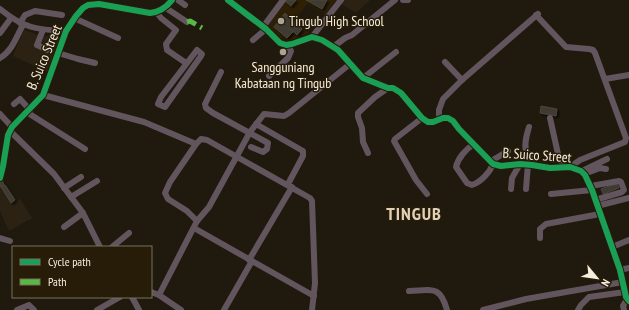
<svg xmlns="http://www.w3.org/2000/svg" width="629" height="310" font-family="'PT Sans Narrow',sans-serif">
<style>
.industrial{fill:#2b2213}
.built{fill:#2d2005}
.building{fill:#403b31;stroke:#4a453b;filter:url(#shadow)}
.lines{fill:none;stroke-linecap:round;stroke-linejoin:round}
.minor{stroke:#63555d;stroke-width:6}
.quiet{stroke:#58b947;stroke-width:5;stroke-dasharray:10 5;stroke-linecap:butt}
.cycleway-casing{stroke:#271c07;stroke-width:8}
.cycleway{stroke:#1a9f57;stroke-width:6}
.poi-dot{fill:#aaa396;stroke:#271c07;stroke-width:1.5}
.labels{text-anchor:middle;stroke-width:3;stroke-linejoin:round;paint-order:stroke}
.poi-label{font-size:14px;fill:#f5ede0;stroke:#271c07;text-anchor:start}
.street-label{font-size:14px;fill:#f5ede0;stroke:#271c07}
.district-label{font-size:18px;font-weight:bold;letter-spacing:1px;fill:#e0d1b8;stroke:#271c07}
</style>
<defs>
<filter id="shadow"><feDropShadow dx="2" dy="2" stdDeviation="1" flood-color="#0009"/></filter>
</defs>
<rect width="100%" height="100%" fill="#201a0e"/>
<g class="industrial">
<path d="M 335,0 L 370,0 L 356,13 Z"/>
<path d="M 24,30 L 38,35 L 61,38 L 48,72 L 13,56 Z"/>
<path d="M 2,179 L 17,201 L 20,199 L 32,218 L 9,231 L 0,211 L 0,180 Z"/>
</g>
<path class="built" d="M 284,0 L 336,0 L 325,14 L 307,4 L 295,20 L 309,33 L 290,41 L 278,36 L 265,22 Z"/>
<g class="building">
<path d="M 286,0 L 296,0 L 291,6 L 285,1 Z"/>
<path d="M 306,0 L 327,0 L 322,9 Z"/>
<path d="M 285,13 L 302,29 L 297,35 L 280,19 Z"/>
<path d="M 279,21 L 293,32 L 287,38 L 274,27 Z"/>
<path d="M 285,46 L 288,50 L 284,54 L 281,50 Z"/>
<path d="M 541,106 L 557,109 L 556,116 L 540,113 Z"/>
<path d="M 2,180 L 4,185 L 0,187 L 0,181 Z"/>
<path d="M 617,183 L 619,188 L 603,194 L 601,189 Z"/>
<path d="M 5,185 L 15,200 L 11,203 L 1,187 Z"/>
</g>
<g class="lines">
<g class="minor">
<path d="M 178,0 L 185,5"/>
<path d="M 228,0 L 266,29 L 280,43 L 286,45 L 292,44 L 312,37 L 322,40 L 338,50 L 363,78 L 388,88 L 393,88 L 401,93 L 422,118 L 428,122 L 433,122 L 443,118 L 448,118 L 453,121 L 459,129 L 493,164 L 501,166 L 520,164 L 532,165 L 550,168 L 570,167 L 581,171 L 585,175 L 592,190 L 620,270 L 626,297 L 629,301"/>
<path d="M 403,0 L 408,0"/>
<path d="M 166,8 L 187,22"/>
<path d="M 0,9 C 23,28 37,30 66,31"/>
<path d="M 157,13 L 161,18 L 176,30 L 166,44 L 167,50 L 186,63"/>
<path d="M 536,15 L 566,47 L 589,49 L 593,50 L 595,53 L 626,138 L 625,142 L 580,160 L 570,167"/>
<path d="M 74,18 L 118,38"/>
<path d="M 20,23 L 25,15 L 35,11 L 62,15"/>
<path d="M 263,27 L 283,0"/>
<path d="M 43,30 L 37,45 L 48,50"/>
<path d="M 0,33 L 11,18"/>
<path d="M 312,37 L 341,0"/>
<path d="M 253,40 L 266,29"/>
<path d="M 333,47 L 345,38 L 352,35 L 395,0"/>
<path d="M 197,50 L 202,54 L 201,56 L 165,107 L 158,104 L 161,97 Z"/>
<path d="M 58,53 L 78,59 L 95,63"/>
<path d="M 0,58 C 13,50 16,37 23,25"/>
<path d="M 445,62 L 462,80"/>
<path d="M 221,72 L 205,104 L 206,108 L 213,113 L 268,143 L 267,149 L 263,152 L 251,147"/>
<path d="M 269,76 L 288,58 L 291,51 L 287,45"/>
<path d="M 363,78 L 396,52"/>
<path d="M 605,79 L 629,75"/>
<path d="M 43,95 L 144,122 L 196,144 L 170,182 L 165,193 L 168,199 L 187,211 L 197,221"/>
<path d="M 14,104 L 20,99 L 30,110"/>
<path d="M 28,113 L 85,149"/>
<path d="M 0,114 L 12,127"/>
<path d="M 422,118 L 395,139 L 394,141 L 416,180 L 427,194"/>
<path d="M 550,118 L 558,154 L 564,168"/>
<path d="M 439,119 L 439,110 L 443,99 L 462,80 L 538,14"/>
<path d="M 256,124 L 303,151 L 303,156 L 288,184"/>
<path d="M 529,127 C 527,134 523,146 527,153 C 530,158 533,158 532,165"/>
<path d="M 10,131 L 54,174 L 83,213 L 100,247"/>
<path d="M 196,144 L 201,139 L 207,140 L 310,198 L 312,201 L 315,283 L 312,310"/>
<path d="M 474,144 C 466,149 458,158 456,167 L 467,183 L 472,185 C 481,182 490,172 493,164"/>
<path d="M 368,153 L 363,142 L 362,128 L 358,117 L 358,113 L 375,97 L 388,88"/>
<path d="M 491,161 L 508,151"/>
<path d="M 582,171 L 607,159"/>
<path d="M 584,174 L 600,168 L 606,169"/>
<path d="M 0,178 L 3,166 L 8,135 L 12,127 L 43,95 L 66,31 L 76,16 L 83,8 L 88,5 L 99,4 L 150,13 C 160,12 166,8 172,0"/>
<path d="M 591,186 L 619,181 L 621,182 L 624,190 L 622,192 L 595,200"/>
<path d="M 64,188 L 81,177"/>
<path d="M 511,189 L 512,178 L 520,164"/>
<path d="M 526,189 L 528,164"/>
<path d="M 551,194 L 592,190"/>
<path d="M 71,197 L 97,181"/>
<path d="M 597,206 L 629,198"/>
<path d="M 64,227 L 83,213"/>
<path d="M 194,228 L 252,261"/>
<path d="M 0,238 L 10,241"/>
<path d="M 540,238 L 540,229 L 546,224 L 600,214"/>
<path d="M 112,247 L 129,233"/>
<path d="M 612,247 L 629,240"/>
<path d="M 249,260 L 292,187"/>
<path d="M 620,270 L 629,268"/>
<path d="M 409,291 C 432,290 440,285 447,310"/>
<path d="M 151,292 L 159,295 L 181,310"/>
<path d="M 159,295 L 197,221 L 209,207 L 250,132 L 264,114 L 284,116 L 289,113 L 350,64"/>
<path d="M 132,297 L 139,310"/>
<path d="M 17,310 L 29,305 L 34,310"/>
<path d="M 97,310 L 120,297"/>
<path d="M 224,310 L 252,261 L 314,296"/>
<path d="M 483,310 L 526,299 L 623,282"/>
<path d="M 578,310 L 581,305 L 589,297 L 625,292"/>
<path d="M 624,310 L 623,306 L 627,299"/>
</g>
<path class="quiet" d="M 187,22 L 190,21 L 202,28"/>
<g class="cycleway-casing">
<g id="cycleway">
<path d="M 228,0 L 266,29 L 280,43 L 286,45 L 292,44 L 312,37 L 322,40 L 338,50 L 363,78 L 388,88 L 393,88 L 401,93 L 422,118 L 428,122 L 433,122 L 443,118 L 448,118 L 453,121 L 459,129 L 493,164 L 501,166 L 520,164 L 532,165 L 550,168 L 570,167 L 581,171 L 585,175 L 592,190 L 620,270 L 626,297 L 629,301"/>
<path d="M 0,178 L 3,166 L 8,135 L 12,127 L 43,95 L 66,31 L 76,16 L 83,8 L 88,5 L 99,4 L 150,13 C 160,12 166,8 172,0"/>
</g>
</g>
<use href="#cycleway" class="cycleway"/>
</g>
<g class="poi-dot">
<circle cx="281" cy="21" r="4"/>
<circle cx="283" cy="52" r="4"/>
</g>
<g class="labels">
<g class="poi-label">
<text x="289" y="26">Tingub High School</text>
<text x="283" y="72" text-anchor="middle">Sangguniang<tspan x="283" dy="16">Kabataan ng Tingub</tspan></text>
</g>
<g class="street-label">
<text transform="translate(44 57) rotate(-67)" y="5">B. Suico Street</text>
<text transform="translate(537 155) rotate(4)" y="5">B. Suico Street</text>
</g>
<g class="district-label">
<text x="414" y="220">TINGUB</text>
</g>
</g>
<rect x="12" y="246" width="140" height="52" fill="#271c07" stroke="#79705e"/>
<rect x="20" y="259" width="20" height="6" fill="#1a9f57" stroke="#79705e"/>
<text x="48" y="266" font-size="12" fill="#f5ede0">Cycle path</text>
<rect x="20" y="279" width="20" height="6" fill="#58b947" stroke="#79705e"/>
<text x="48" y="286" font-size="12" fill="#f5ede0">Path</text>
<g transform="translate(597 278) rotate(119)" stroke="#271c07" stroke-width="3" paint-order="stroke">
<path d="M0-3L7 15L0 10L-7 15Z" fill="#f5ede0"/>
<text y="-6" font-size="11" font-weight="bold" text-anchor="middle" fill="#f5ede0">N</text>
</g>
</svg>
